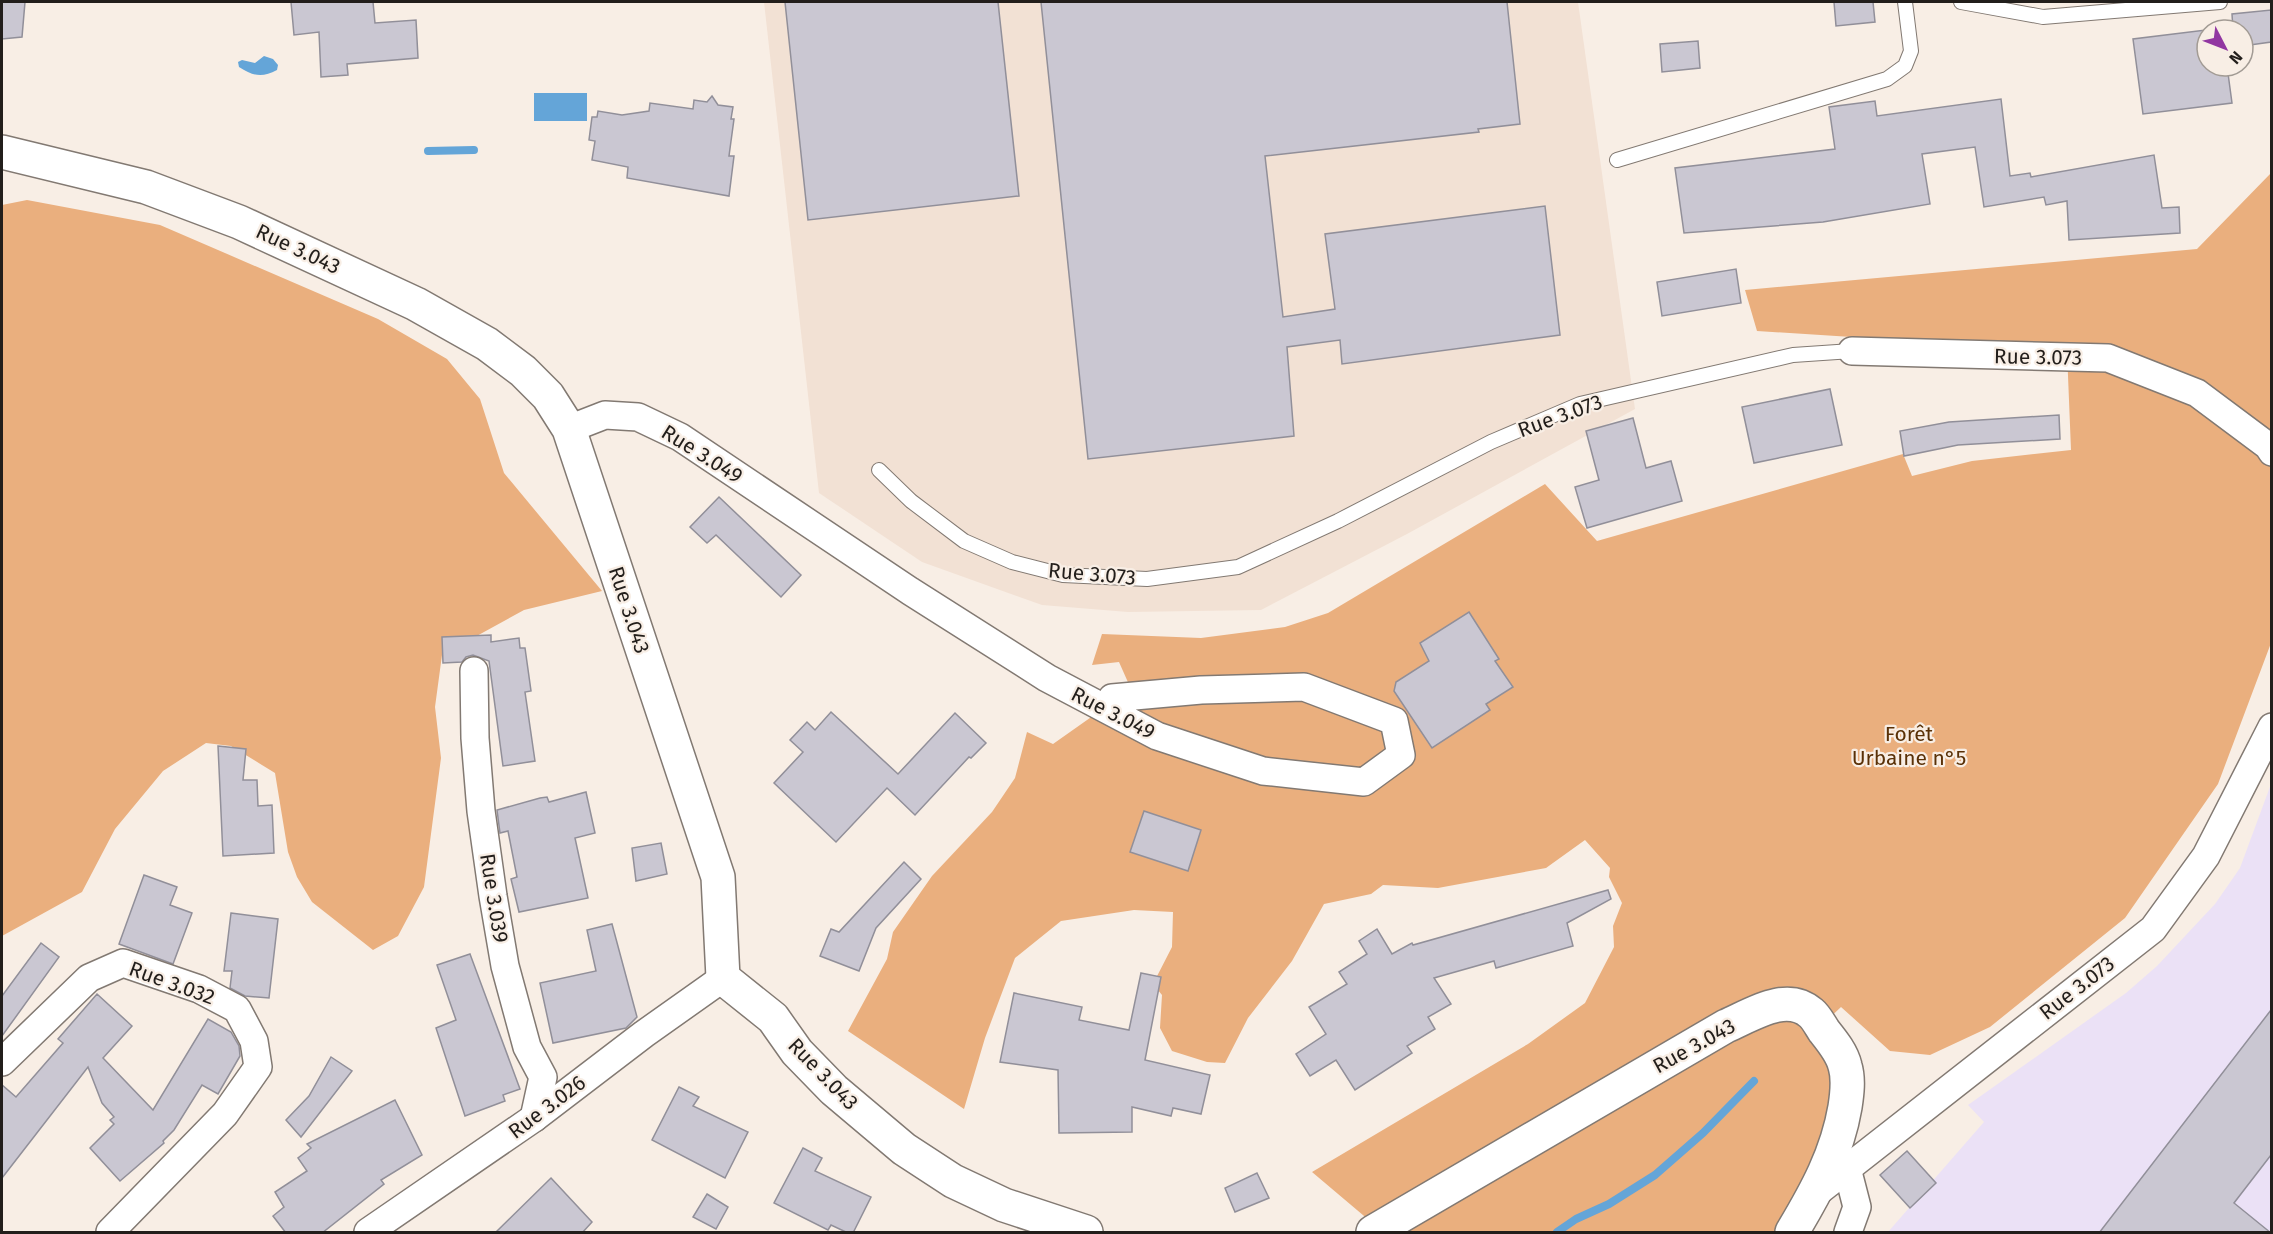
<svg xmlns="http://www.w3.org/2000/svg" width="2273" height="1234" font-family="'Fira Sans',sans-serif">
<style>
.built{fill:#f2e1d4}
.education{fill:#ebe1f6}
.green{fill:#eaaf7e}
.water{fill:#64a5d8}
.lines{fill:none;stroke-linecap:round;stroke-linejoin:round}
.stream{stroke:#64a5d8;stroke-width:8}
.building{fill:#cac7d2;stroke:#918f99;stroke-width:1.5}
.service-casing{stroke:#827972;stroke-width:16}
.minor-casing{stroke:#827972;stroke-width:30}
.tertiary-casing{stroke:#827972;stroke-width:36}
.service{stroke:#fff;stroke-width:14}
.minor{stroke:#fff;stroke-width:27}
.tertiary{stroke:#fff;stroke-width:33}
.labels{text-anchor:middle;stroke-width:4.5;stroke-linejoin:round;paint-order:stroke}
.street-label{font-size:21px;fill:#221e1b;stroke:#f8eee5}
.park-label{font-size:21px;fill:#5a3107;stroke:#f8eee5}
</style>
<rect width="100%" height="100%" fill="#f8eee5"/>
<path class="built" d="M 764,2 L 1578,2 L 1635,409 L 1407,534 L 1261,610 L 1128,612 L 1042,605 L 922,562 L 819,493 Z"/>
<path class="education" d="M 2271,784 L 2271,1232 L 1888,1232 L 1984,1122 L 1968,1105 L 2126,993 L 2157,966 L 2215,904 L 2240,868 Z"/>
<g class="green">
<path d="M 2271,173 L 2271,643 L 2218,784 L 2125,918 L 1990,1027 L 1930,1055 L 1890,1051 L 1841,1007 L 1820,1027 L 1842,1109 L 1792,1232 L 1383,1232 L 1312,1172 L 1528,1044 L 1585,1003 L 1614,947 L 1613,926 L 1622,903 L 1609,877 L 1610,868 L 1585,840 L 1546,868 L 1438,888 L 1383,885 L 1371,894 L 1324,904 L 1292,961 L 1248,1018 L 1225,1063 L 1207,1062 L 1172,1051 L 1160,1028 L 1162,995 L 1153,984 L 1172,947 L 1173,912 L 1134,910 L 1061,921 L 1015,958 L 985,1038 L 964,1109 L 848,1031 L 887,959 L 893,932 L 932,876 L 992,812 L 1015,778 L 1027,732 L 1053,744 L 1131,689 L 1119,662 L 1092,665 L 1102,634 L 1201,638 L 1285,627 L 1328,613 L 1545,484 L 1597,541 L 1903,454 L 1912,476 L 1972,461 L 2071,450 L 2067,351 L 1757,331 L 1745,290 L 2197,249 Z"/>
<path d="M 27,200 L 160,225 L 378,319 L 447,359 L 480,399 L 504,473 L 602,591 L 524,610 L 442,655 L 435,707 L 441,758 L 424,887 L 398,936 L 373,950 L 312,902 L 297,877 L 288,852 L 275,773 L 231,746 L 206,743 L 163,771 L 115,829 L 82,892 L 2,936 L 2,205 Z"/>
</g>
<g class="water">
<path d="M 264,56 L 273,59 L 278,65 L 277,70 C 262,78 253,76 239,67 L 238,62 L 242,60 L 255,63 Z"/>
<rect x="534" y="93" width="53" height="28"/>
</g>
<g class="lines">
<g class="stream">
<path d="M 428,151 L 474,150"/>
<path d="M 1557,1232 L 1576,1219 L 1609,1204 L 1655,1175 L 1703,1133 L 1754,1081"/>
</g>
</g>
<g class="building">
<path d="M 2,2 L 25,2 L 22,37 L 2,39 Z"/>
<path d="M 291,2 L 373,2 L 375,23 L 416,20 L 418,58 L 347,64 L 348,75 L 321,77 L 319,32 L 294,35 Z"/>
<path d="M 785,2 L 998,2 L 1019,196 L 808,220 Z"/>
<path d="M 1041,2 L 1507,2 L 1520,124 L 1478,129 L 1479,132 L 1265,156 L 1283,317 L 1335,309 L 1325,234 L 1545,206 L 1560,335 L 1342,364 L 1340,340 L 1287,347 L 1294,436 L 1088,459 Z"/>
<path d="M 1834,2 L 1873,2 L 1875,22 L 1836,26 Z"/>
<path d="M 2271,10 L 2271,42 L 2243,46 L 2243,30 L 2233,30 L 2232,14 Z"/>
<path d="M 2222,28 L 2222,30 L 2207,30 L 2207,66 L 2227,66 L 2232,103 L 2143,114 L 2133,39 Z"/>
<path d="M 1698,41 L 1700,68 L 1662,72 L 1660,44 Z"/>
<path d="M 712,96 L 718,105 L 733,107 L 731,119 L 734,119 L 729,156 L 734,156 L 729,196 L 627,178 L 628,167 L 592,160 L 595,141 L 589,140 L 592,117 L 597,117 L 598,111 L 622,115 L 649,111 L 650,103 L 693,109 L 694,100 L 707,102 Z"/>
<path d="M 2001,99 L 2010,176 L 2030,173 L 2031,177 L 2154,155 L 2162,208 L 2179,207 L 2180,233 L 2069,240 L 2067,201 L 2046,205 L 2044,197 L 1984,207 L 1975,147 L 1922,154 L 1930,204 L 1823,222 L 1684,233 L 1675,168 L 1835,149 L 1829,107 L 1875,101 L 1877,116 Z"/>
<path d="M 1736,269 L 1741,303 L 1662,316 L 1657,282 Z"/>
<path d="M 1830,389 L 1842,445 L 1754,463 L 1742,407 Z"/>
<path d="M 2059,415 L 2060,439 L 1958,445 L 1904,456 L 1900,431 L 1949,422 Z"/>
<path d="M 1633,418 L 1646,468 L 1671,461 L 1682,501 L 1587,528 L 1575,487 L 1599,480 L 1586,431 Z"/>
<path d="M 719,497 L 801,575 L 781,597 L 716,535 L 707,543 L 690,527 Z"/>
<path d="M 1469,612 L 1499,659 L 1495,661 L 1513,687 L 1486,704 L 1490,710 L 1432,748 L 1394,691 L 1396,682 L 1429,661 L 1420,643 Z"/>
<path d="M 491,635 L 491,642 L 519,638 L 520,648 L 525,648 L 531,691 L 525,692 L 535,761 L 503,766 L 489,661 L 473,655 L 466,657 L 462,662 L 443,663 L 442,637 Z"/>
<path d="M 831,712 L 898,774 L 955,713 L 986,743 L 971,758 L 969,757 L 915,815 L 887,788 L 836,842 L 774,783 L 803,752 L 790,740 L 807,722 L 815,730 Z"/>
<path d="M 218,746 L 246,749 L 243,780 L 257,780 L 258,806 L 272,805 L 274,853 L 223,856 Z"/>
<path d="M 586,792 L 595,833 L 575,838 L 588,898 L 519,912 L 511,879 L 517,877 L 508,831 L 500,833 L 497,810 L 540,798 L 547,797 L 549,802 Z"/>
<path d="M 1144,811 L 1201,830 L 1188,871 L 1130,852 Z"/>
<path d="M 661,843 L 667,874 L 636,881 L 632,848 Z"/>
<path d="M 904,862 L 921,879 L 876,928 L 859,971 L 820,956 L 831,929 L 839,932 Z"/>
<path d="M 144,875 L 177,887 L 170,905 L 192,913 L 173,964 L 119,944 Z"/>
<path d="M 1608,890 L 1611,899 L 1567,923 L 1573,946 L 1496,968 L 1494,961 L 1434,978 L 1451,1004 L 1428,1017 L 1435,1029 L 1407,1046 L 1412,1053 L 1355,1090 L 1336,1060 L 1310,1076 L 1296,1054 L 1326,1034 L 1309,1007 L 1347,984 L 1339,972 L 1367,954 L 1359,941 L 1377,929 L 1392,954 L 1412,943 L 1413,945 Z"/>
<path d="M 231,913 L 278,919 L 269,998 L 245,996 L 230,988 L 232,971 L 224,971 Z"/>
<path d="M 612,924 L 637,1017 L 626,1028 L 553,1043 L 540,983 L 596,971 L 587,930 Z"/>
<path d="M 41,943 L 59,957 L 2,1036 L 2,996 Z"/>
<path d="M 470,954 L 520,1089 L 503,1095 L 505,1101 L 465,1116 L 436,1028 L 456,1020 L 437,965 Z"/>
<path d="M 1141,973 L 1161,977 L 1145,1060 L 1210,1075 L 1201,1114 L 1173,1108 L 1171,1116 L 1132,1107 L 1132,1132 L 1059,1133 L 1058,1070 L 1000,1062 L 1014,993 L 1082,1007 L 1079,1020 L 1129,1030 Z"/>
<path d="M 97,994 L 132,1026 L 103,1058 L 153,1110 L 208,1019 L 231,1032 L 239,1046 L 240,1056 L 218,1094 L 202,1085 L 174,1130 L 163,1141 L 164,1143 L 120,1181 L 90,1148 L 114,1124 L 110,1120 L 114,1117 L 102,1103 L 88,1067 L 2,1178 L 2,1085 L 16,1097 L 63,1043 L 58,1039 Z"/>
<path d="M 2271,1010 L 2271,1155 L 2234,1203 L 2271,1233 L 2099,1233 Z"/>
<path d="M 331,1057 L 352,1071 L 301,1137 L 286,1120 L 309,1096 Z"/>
<path d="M 679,1087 L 699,1097 L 693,1106 L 748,1132 L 725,1178 L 652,1140 Z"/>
<path d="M 395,1100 L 422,1155 L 381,1180 L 384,1184 L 322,1233 L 286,1233 L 273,1216 L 284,1207 L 275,1192 L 307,1171 L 298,1158 L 311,1148 L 307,1144 Z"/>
<path d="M 803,1148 L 822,1158 L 815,1171 L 871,1197 L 853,1233 L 848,1233 L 831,1225 L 828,1230 L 774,1203 Z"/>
<path d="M 1907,1151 L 1936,1183 L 1910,1208 L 1880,1175 Z"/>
<path d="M 1257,1173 L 1269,1198 L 1235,1212 L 1225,1188 Z"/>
<path d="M 551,1178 L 592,1222 L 582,1233 L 495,1233 Z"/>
<path d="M 707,1194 L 728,1207 L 716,1229 L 693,1217 Z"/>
</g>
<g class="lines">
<g class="service-casing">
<g id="service">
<path d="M 1961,2 L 2043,17 L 2220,2"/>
<path d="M 1617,160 L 1887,79 L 1905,66 L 1911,51 L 1905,2"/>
<path d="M 879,470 L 911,501 L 964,541 L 1012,562 L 1063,575 L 1147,579 L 1238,567 L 1338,521 L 1491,442 L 1580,404 L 1793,355 L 1852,351"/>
</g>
</g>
<g class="minor-casing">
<g id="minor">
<path d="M 1852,351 L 2108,358 L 2197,393 L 2268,446 L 2272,452"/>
<path d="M 569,429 L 605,415 L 638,417 L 680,437 L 910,591 L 1047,678 L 1157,736 L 1263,771 L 1364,782 L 1401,755 L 1394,721 L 1304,687 L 1201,690 L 1112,698"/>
<path d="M 474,671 L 475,738 L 481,811 L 493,896 L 505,966 L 527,1047 L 543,1077 L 534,1118"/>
<path d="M 2,1062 L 89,978 L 123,963 L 199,989 L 237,1009 L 254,1041 L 258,1067 L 225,1114 L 110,1232"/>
<path d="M 1847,1168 L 1857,1207 L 1848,1232"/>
<path d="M 1816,1193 L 2153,929 L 2206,856 L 2272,727"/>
<path d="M 368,1232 L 534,1118 L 644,1034 L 723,978"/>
</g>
</g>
<g class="tertiary-casing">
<g id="tertiary">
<path d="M 2,152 L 146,187 L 239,222 L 416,304 L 487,344 L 523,371 L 548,396 L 569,429 L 718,877 L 723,978 L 773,1018 L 797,1052 L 834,1090 L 904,1149 L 953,1181 L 1004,1205 L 1086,1232"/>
<path d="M 1373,1232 L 1726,1026 C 1750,1016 1786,991 1811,1013 C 1816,1017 1820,1025 1824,1031 C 1832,1041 1842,1053 1845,1066 C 1849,1079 1847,1094 1845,1107 C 1837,1154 1816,1192 1792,1232"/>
</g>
</g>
<use href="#service" class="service"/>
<use href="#minor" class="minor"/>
<use href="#tertiary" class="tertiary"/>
</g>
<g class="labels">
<g class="street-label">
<text transform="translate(298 249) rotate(25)" y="7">Rue 3.043</text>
<text transform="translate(2038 357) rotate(1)" y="7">Rue 3.073</text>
<text transform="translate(1560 416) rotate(-20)" y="7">Rue 3.073</text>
<text transform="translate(702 454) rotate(32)" y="7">Rue 3.049</text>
<text transform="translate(1092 574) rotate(5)" y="7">Rue 3.073</text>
<text transform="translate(629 610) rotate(72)" y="7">Rue 3.043</text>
<text transform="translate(1113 713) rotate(27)" y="7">Rue 3.049</text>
<text transform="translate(494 898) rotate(81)" y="7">Rue 3.039</text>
<text transform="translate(172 983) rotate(20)" y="7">Rue 3.032</text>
<text transform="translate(2077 988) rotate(-38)" y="7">Rue 3.073</text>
<text transform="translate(1694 1046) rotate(-29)" y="7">Rue 3.043</text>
<text transform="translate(823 1074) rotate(46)" y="7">Rue 3.043</text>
<text transform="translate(547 1107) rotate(-37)" y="7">Rue 3.026</text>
</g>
<g class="park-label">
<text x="1909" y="741">Forêt<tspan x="1909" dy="24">Urbaine n°5</tspan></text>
</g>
</g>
<rect width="2273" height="1234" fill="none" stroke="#221e1b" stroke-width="6"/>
<g transform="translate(2225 48) rotate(132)"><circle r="28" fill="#f8eee5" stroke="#a29b94" stroke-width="1.5"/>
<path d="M0-4.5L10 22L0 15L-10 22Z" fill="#9136a1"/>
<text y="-9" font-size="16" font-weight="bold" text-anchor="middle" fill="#221e1b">N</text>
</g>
</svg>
